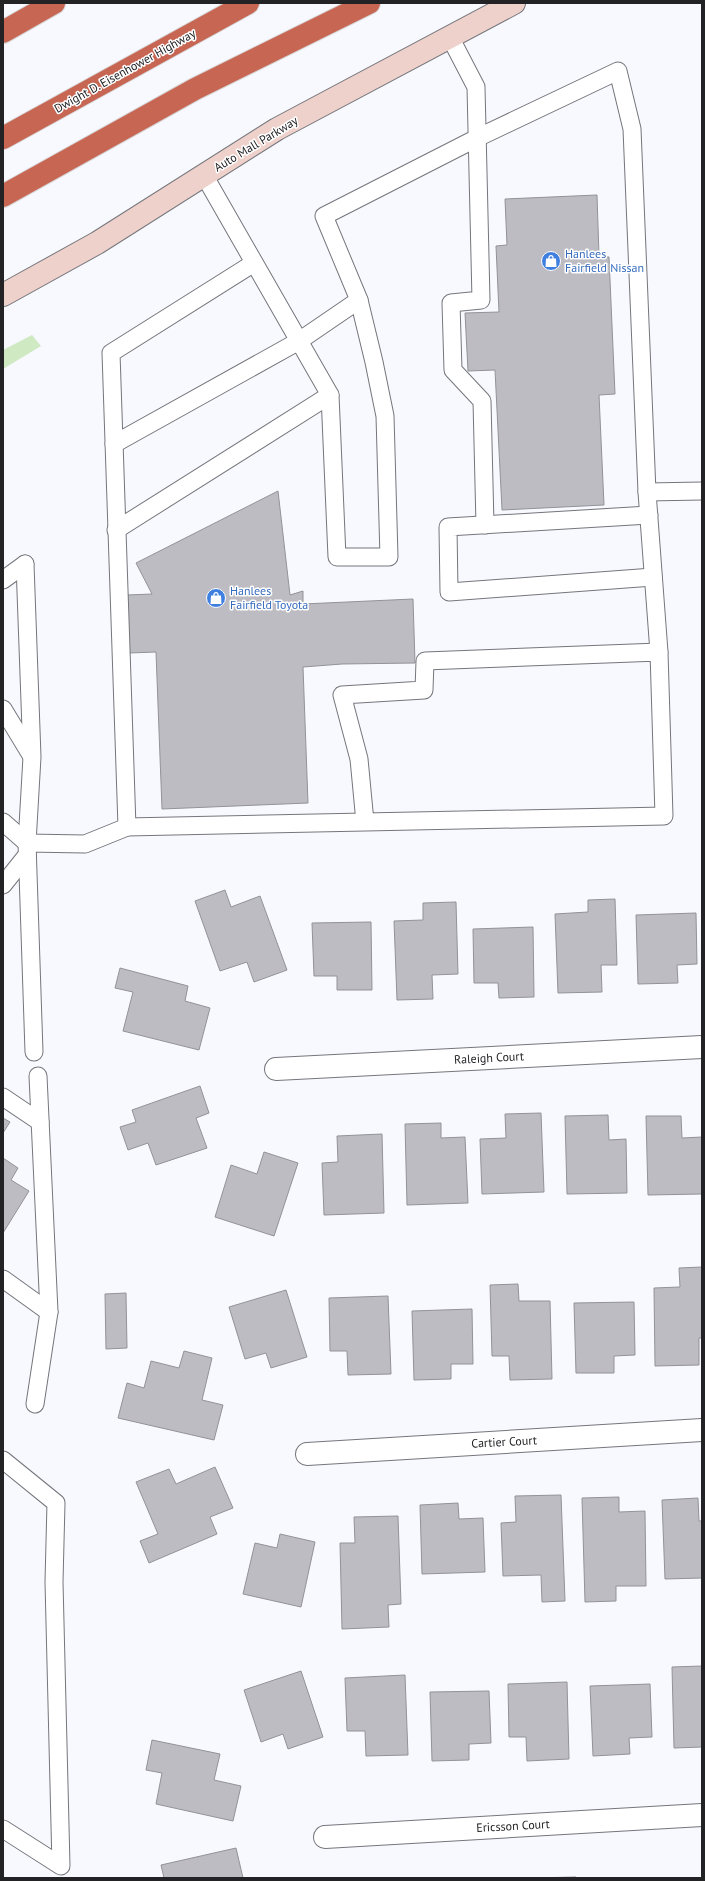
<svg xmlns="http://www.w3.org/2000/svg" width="705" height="1881" font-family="'PT Sans',sans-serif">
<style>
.green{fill:#cfeac3}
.building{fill:#bcbcc2;stroke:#929298}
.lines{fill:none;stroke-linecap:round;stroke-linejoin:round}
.lane-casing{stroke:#75767b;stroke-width:19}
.street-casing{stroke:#75767b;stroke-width:24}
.secondary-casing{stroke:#75767b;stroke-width:24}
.highway-casing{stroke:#d7d7d8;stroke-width:24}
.lane{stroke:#fff;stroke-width:17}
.street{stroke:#fff;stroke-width:22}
.secondary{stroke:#eed1cb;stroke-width:22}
.highway{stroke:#c76652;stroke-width:22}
.labels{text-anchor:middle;stroke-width:3;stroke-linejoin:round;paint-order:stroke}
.street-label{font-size:12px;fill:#232326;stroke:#fff}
.shop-label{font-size:12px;fill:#366cbe;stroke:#fff;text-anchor:start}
</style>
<rect width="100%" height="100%" fill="#f8f8ff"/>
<path class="green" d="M 32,335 L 41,346 L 3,369 L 3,350 Z"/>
<g class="building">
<path d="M 597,195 L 599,256 L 609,257 L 615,394 L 599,395 L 604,505 L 502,510 L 495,370 L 468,371 L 465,313 L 499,312 L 496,246 L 507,245 L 505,199 Z"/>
<path d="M 278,491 L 290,595 L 303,591 L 303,604 L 413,599 L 415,663 L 342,664 L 303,667 L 308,803 L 162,809 L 156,652 L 129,653 L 127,595 L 152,594 L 136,563 Z"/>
<path d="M 225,890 L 231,907 L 260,896 L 287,970 L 254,982 L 247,962 L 220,971 L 195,901 Z"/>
<path d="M 615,899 L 617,965 L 601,965 L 602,992 L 558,993 L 555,914 L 588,912 L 588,900 Z"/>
<path d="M 456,902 L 458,974 L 432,975 L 433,999 L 397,1000 L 394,921 L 423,920 L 423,903 Z"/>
<path d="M 696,913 L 697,964 L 677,965 L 678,983 L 638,984 L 636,915 Z"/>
<path d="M 371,922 L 372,990 L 337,990 L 337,976 L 314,976 L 312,923 Z"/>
<path d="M 533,927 L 534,997 L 499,998 L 498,983 L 474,983 L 473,929 Z"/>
<path d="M 120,968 L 188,986 L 185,1001 L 210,1008 L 199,1050 L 123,1031 L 133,992 L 115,988 Z"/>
<path d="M 200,1086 L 209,1113 L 196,1118 L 207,1148 L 156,1165 L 148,1143 L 128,1150 L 120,1127 L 136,1122 L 132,1110 Z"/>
<path d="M 541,1113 L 544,1192 L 482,1194 L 480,1139 L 506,1138 L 505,1114 Z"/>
<path d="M 608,1115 L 609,1140 L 626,1139 L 627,1193 L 567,1194 L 565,1116 Z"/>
<path d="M 646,1116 L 681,1116 L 682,1138 L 702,1137 L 702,1194 L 648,1195 Z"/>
<path d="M 3,1118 L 10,1122 L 3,1133 Z"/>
<path d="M 441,1123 L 441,1138 L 465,1137 L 468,1203 L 407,1205 L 405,1124 Z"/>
<path d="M 382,1134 L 384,1213 L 324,1215 L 322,1163 L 338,1162 L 337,1136 Z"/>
<path d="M 264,1152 L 298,1163 L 274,1236 L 215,1217 L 231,1165 L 257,1174 Z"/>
<path d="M 3,1158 L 18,1168 L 11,1180 L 29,1191 L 3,1233 Z"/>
<path d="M 702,1267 L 702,1338 L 699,1338 L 699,1365 L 655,1366 L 654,1288 L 680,1287 L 679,1268 Z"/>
<path d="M 518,1284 L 519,1301 L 550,1301 L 552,1379 L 510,1380 L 509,1356 L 492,1356 L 490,1285 Z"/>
<path d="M 286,1290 L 307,1357 L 271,1368 L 266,1353 L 245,1359 L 229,1307 Z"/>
<path d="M 126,1293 L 127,1348 L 106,1349 L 105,1294 Z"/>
<path d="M 388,1296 L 391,1374 L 348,1375 L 347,1351 L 330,1351 L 329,1298 Z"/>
<path d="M 634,1302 L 635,1355 L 614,1356 L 614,1373 L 576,1373 L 574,1303 Z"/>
<path d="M 472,1309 L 473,1364 L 451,1364 L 451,1379 L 414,1380 L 412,1311 Z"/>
<path d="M 184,1351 L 212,1358 L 202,1400 L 223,1405 L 214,1440 L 118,1418 L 127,1383 L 144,1388 L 151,1361 L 179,1368 Z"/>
<path d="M 215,1467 L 233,1508 L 210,1517 L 217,1534 L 149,1563 L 140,1541 L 158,1534 L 136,1482 L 169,1469 L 176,1484 Z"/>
<path d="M 561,1495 L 565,1601 L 542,1602 L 541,1575 L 503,1576 L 501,1523 L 516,1522 L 515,1496 Z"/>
<path d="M 619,1497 L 619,1512 L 645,1511 L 646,1586 L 616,1586 L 616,1601 L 585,1602 L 582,1498 Z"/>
<path d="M 698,1498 L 699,1521 L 702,1521 L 702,1578 L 665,1579 L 662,1500 Z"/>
<path d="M 458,1503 L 459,1519 L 483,1518 L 485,1572 L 422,1574 L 420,1505 Z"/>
<path d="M 398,1516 L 401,1604 L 388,1605 L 389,1627 L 342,1629 L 340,1543 L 355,1543 L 354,1517 Z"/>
<path d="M 280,1534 L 315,1542 L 301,1607 L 243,1594 L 255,1543 L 277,1548 Z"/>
<path d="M 702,1666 L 702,1747 L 674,1748 L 672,1667 Z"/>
<path d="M 301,1671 L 323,1737 L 288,1749 L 283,1734 L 261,1742 L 244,1690 Z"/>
<path d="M 405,1675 L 408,1755 L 366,1756 L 365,1731 L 347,1731 L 345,1678 Z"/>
<path d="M 567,1682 L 569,1759 L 527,1761 L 526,1737 L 509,1737 L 508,1684 Z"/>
<path d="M 650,1684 L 652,1737 L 629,1738 L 630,1754 L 593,1756 L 590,1686 Z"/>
<path d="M 489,1691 L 491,1743 L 469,1744 L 469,1760 L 432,1761 L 430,1692 Z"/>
<path d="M 152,1740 L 220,1754 L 214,1780 L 241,1786 L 233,1821 L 156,1804 L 162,1773 L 146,1770 Z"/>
<path d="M 236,1848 L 243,1878 L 164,1878 L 161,1865 Z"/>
<path d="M 576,1877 L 576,1878 L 533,1878 Z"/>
</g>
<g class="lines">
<g class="lane-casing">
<g id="lane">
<path d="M 450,37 L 476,87 L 481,300 L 451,303 L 453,370 L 482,401 L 485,525"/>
<path d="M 204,175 L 330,395 L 337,557 L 389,557 L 385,416 L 374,362 L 359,300"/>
<path d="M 114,444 L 299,341 L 359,300 L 324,216 L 477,138 L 618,71 L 632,129 L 647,492 L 659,652"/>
<path d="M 647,492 L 702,491"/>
<path d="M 649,515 L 448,527 L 449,592 L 653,577"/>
<path d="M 116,530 L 330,395"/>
<path d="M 25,564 L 32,757 L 27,843"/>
<path d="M 3,580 L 25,564"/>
<path d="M 3,709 L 31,755"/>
<path d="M 3,822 L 27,843"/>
<path d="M 127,827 L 365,822 L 359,759 L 342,695 L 424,690 L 425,661 L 659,652 L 664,816 L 365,822"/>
<path d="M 3,885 L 27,855"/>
<path d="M 34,1052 L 27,843 L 85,844 L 127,827 L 111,353 L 254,263"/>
<path d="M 3,1097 L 40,1122"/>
<path d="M 3,1279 L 49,1312"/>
<path d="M 35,1404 L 49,1312 L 38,1076"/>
<path d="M 3,1460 L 56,1503 L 54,1582 L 61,1866 L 3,1829"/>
</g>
</g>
<g class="street-casing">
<g id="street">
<path d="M 276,1069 L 702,1047"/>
<path d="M 307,1454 L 702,1430"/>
<path d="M 325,1837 L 702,1815"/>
</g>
</g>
<g class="secondary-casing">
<path id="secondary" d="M 3,295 L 97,243 L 277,129 L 514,3"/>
</g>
<g class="highway-casing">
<g id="highway">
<path d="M 3,32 L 54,3"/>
<path d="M 3,138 L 248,3"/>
<path d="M 3,196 L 195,89 L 369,3"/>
</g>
</g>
<use href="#lane" class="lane"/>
<use href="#street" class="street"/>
<use href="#secondary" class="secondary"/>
<use href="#highway" class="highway"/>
</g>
<defs>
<g id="shop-disc" transform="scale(1)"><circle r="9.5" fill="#3f7fe0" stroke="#fff"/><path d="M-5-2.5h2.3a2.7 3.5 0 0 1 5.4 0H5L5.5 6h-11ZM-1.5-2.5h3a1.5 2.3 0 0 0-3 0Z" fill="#fff"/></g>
</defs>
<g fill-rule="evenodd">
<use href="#shop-disc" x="551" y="261"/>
<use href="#shop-disc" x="216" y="598"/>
</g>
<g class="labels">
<g class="street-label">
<text transform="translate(125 71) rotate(-29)" y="4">Dwight D. Eisenhower Highway</text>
<text transform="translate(256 144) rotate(-31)" y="4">Auto Mall Parkway</text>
<text transform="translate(489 1058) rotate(-3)" y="4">Raleigh Court</text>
<text transform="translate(504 1442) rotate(-3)" y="4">Cartier Court</text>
<text transform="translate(513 1826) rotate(-3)" y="4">Ericsson Court</text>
</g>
<g class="shop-label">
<text x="565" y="258">Hanlees<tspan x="565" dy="14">Fairfield Nissan</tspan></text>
<text x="230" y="595">Hanlees<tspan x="230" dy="14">Fairfield Toyota</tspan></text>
</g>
</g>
<rect width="705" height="1881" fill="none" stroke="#232326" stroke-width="8"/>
</svg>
